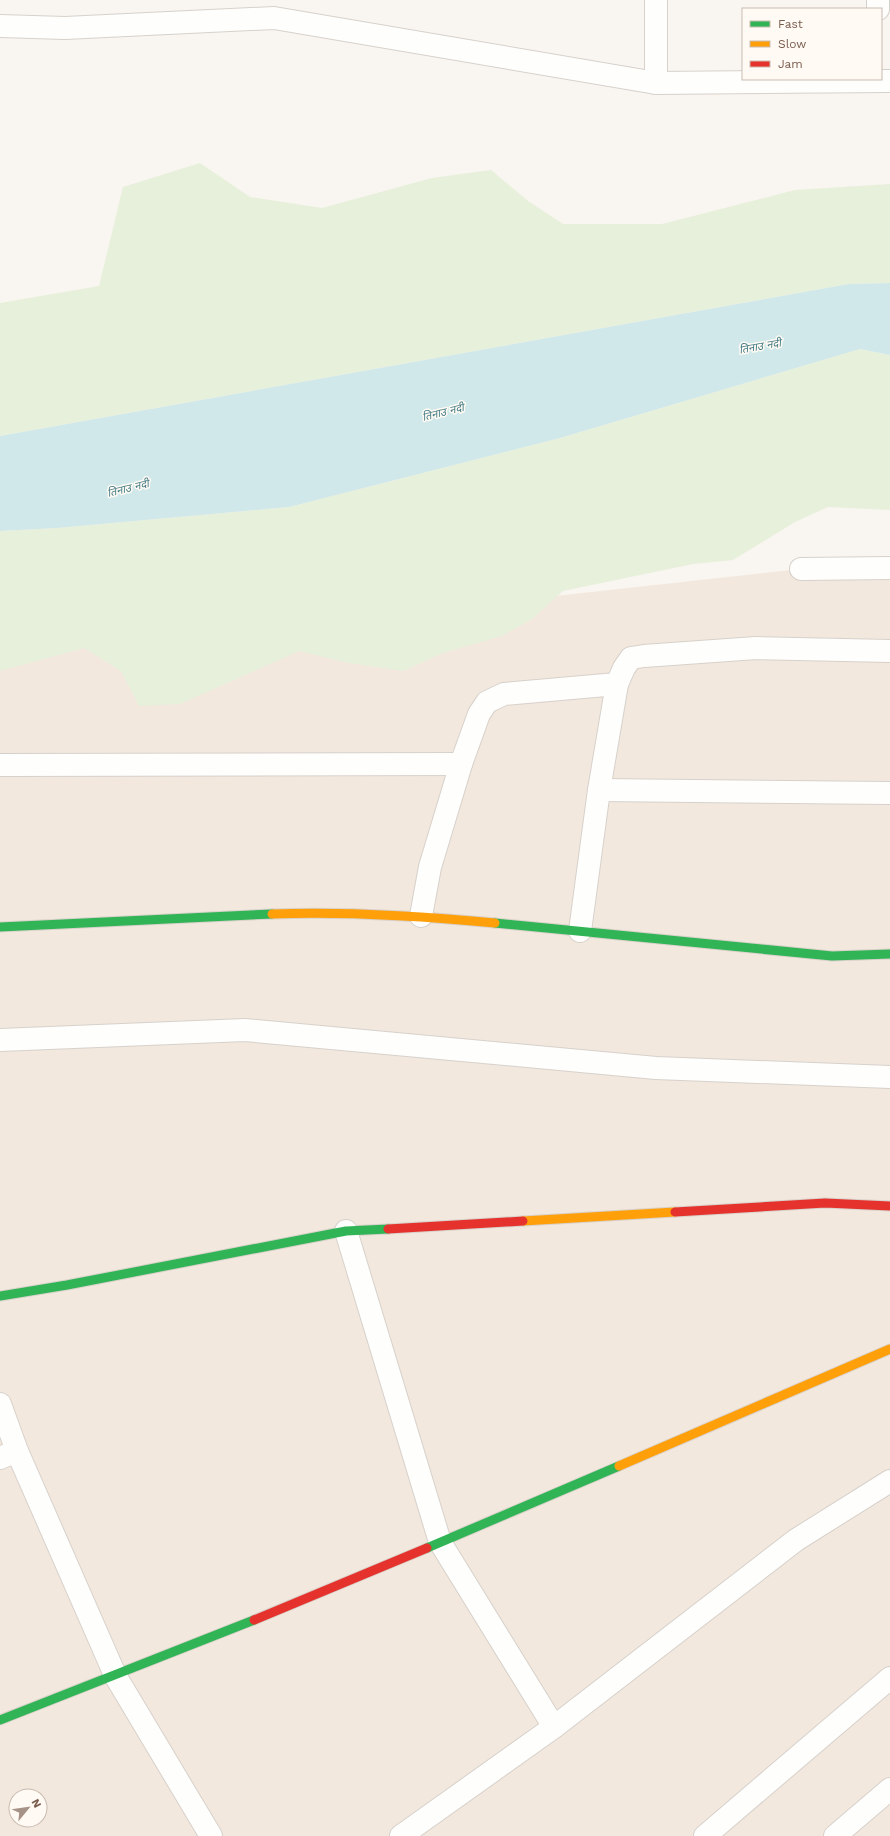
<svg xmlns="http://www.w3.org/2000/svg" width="890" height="1836" font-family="'Work Sans','Noto Sans Devanagari',sans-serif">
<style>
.residential{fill:#f2e8de;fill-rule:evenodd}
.green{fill:#e7f0db}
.water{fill:#d0e8ea}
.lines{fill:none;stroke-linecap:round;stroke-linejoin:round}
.street-casing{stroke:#d7d1cb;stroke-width:24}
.fast-casing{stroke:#d9d2cb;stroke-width:11}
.slow-casing{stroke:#d9d2cb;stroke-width:11}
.jam-casing{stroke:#d9d2cb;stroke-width:11}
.street{stroke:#fefefd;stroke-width:22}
.fast{stroke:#30b455;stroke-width:9}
.slow{stroke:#ff9f0a;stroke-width:9}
.jam{stroke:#e5322d;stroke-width:9}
.labels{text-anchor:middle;stroke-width:3;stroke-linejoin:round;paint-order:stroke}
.water-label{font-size:11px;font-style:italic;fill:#437c86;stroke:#fffaf3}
</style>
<rect width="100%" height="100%" fill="#f9f5f0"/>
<path class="residential" d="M 890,564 L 890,1836 L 0,1836 L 0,657 L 801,569 ZM 16,1796 L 40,1796 L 40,1820 L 16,1820 Z"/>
<g class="green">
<path d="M 200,163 L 250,197 L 322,208 L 432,178 L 491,170 L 528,201 L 563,224 L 662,224 L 795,190 L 890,184 L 890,283 L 849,284 L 0,436 L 0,303 L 99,286 L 123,187 Z"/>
<path d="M 860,349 L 890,355 L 890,510 L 828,507 L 795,522 L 733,560 L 693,564 L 563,591 L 532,619 L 502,636 L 443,653 L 403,671 L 349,663 L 299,651 L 180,704 L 139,706 L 121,671 L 84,648 L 0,671 L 0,531 L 57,528 L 289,507 L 560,438 Z"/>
</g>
<path class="water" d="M 890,283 L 890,355 L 860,349 L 560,438 L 289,507 L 57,528 L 0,531 L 0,436 L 849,284 Z"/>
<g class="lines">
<g class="street-casing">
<g id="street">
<path d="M 656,0 L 656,83"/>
<path d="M 878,9 L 878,0"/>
<path d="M 0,26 L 65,28 L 274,18 L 656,83 L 890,81"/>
<path d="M 801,569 L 890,568"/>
<path d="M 0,765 L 461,764"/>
<path d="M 599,790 L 890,793"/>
<path d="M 421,916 L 430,867 L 461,764 L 479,714 L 487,702 L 504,694 L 617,684 L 624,668 L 631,658 L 644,656 L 756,648 L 890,651"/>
<path d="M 580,931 L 599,790 L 617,684"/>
<path d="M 0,1040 L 245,1030 L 656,1068 L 890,1077"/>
<path d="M 346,1231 L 440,1542 L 554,1727"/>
<path d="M 0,1404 L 17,1451 L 116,1677 L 211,1836"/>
<path d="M 0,1458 L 17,1451"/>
<path d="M 401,1836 L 554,1727 L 796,1540 L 890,1481"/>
<path d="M 705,1836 L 890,1678"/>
<path d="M 835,1836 L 890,1789"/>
</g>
</g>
<g class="fast-casing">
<g id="fast">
<path d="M 495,923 L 832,956 L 890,954"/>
<path d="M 0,927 L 272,914"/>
<path d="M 0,1296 L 67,1285 L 346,1231 L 388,1229"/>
<path d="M 427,1548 L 619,1466"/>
<path d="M 0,1720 L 254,1620"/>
</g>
</g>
<g class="slow-casing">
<g id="slow">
<path d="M 272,914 C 346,911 421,916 495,923"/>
<path d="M 523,1221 L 675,1212"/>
<path d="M 619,1466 L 890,1349"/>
</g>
</g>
<g class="jam-casing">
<g id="jam">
<path d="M 675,1212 L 825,1203 L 890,1206"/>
<path d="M 388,1229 L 523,1221"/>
<path d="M 254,1620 L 427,1548"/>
</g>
</g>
<use href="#street" class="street"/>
<use href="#fast" class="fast"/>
<use href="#slow" class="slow"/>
<use href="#jam" class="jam"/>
</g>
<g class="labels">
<g class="water-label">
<text transform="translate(760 346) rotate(-10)" y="4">तिनाउ नदी</text>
<text transform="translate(443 412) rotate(-14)" y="4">तिनाउ नदी</text>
<text transform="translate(128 488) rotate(-14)" y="4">तिनाउ नदी</text>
</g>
</g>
<rect x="742" y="8" width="140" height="72" fill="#fffaf3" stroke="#cabbb1"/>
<rect x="750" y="21" width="20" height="6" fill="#30b455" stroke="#cabbb1"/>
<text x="778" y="28" font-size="12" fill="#7a5c4d">Fast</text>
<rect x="750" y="41" width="20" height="6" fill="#ff9f0a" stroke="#cabbb1"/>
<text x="778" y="48" font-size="12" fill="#7a5c4d">Slow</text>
<rect x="750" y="61" width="20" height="6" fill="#e5322d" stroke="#cabbb1"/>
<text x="778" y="68" font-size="12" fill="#7a5c4d">Jam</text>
<g transform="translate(28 1808) rotate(61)"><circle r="19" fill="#fffaf3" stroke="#cabbb1"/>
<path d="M0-3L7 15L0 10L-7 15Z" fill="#a69286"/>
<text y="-6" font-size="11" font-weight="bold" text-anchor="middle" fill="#7a5c4d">N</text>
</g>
</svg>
